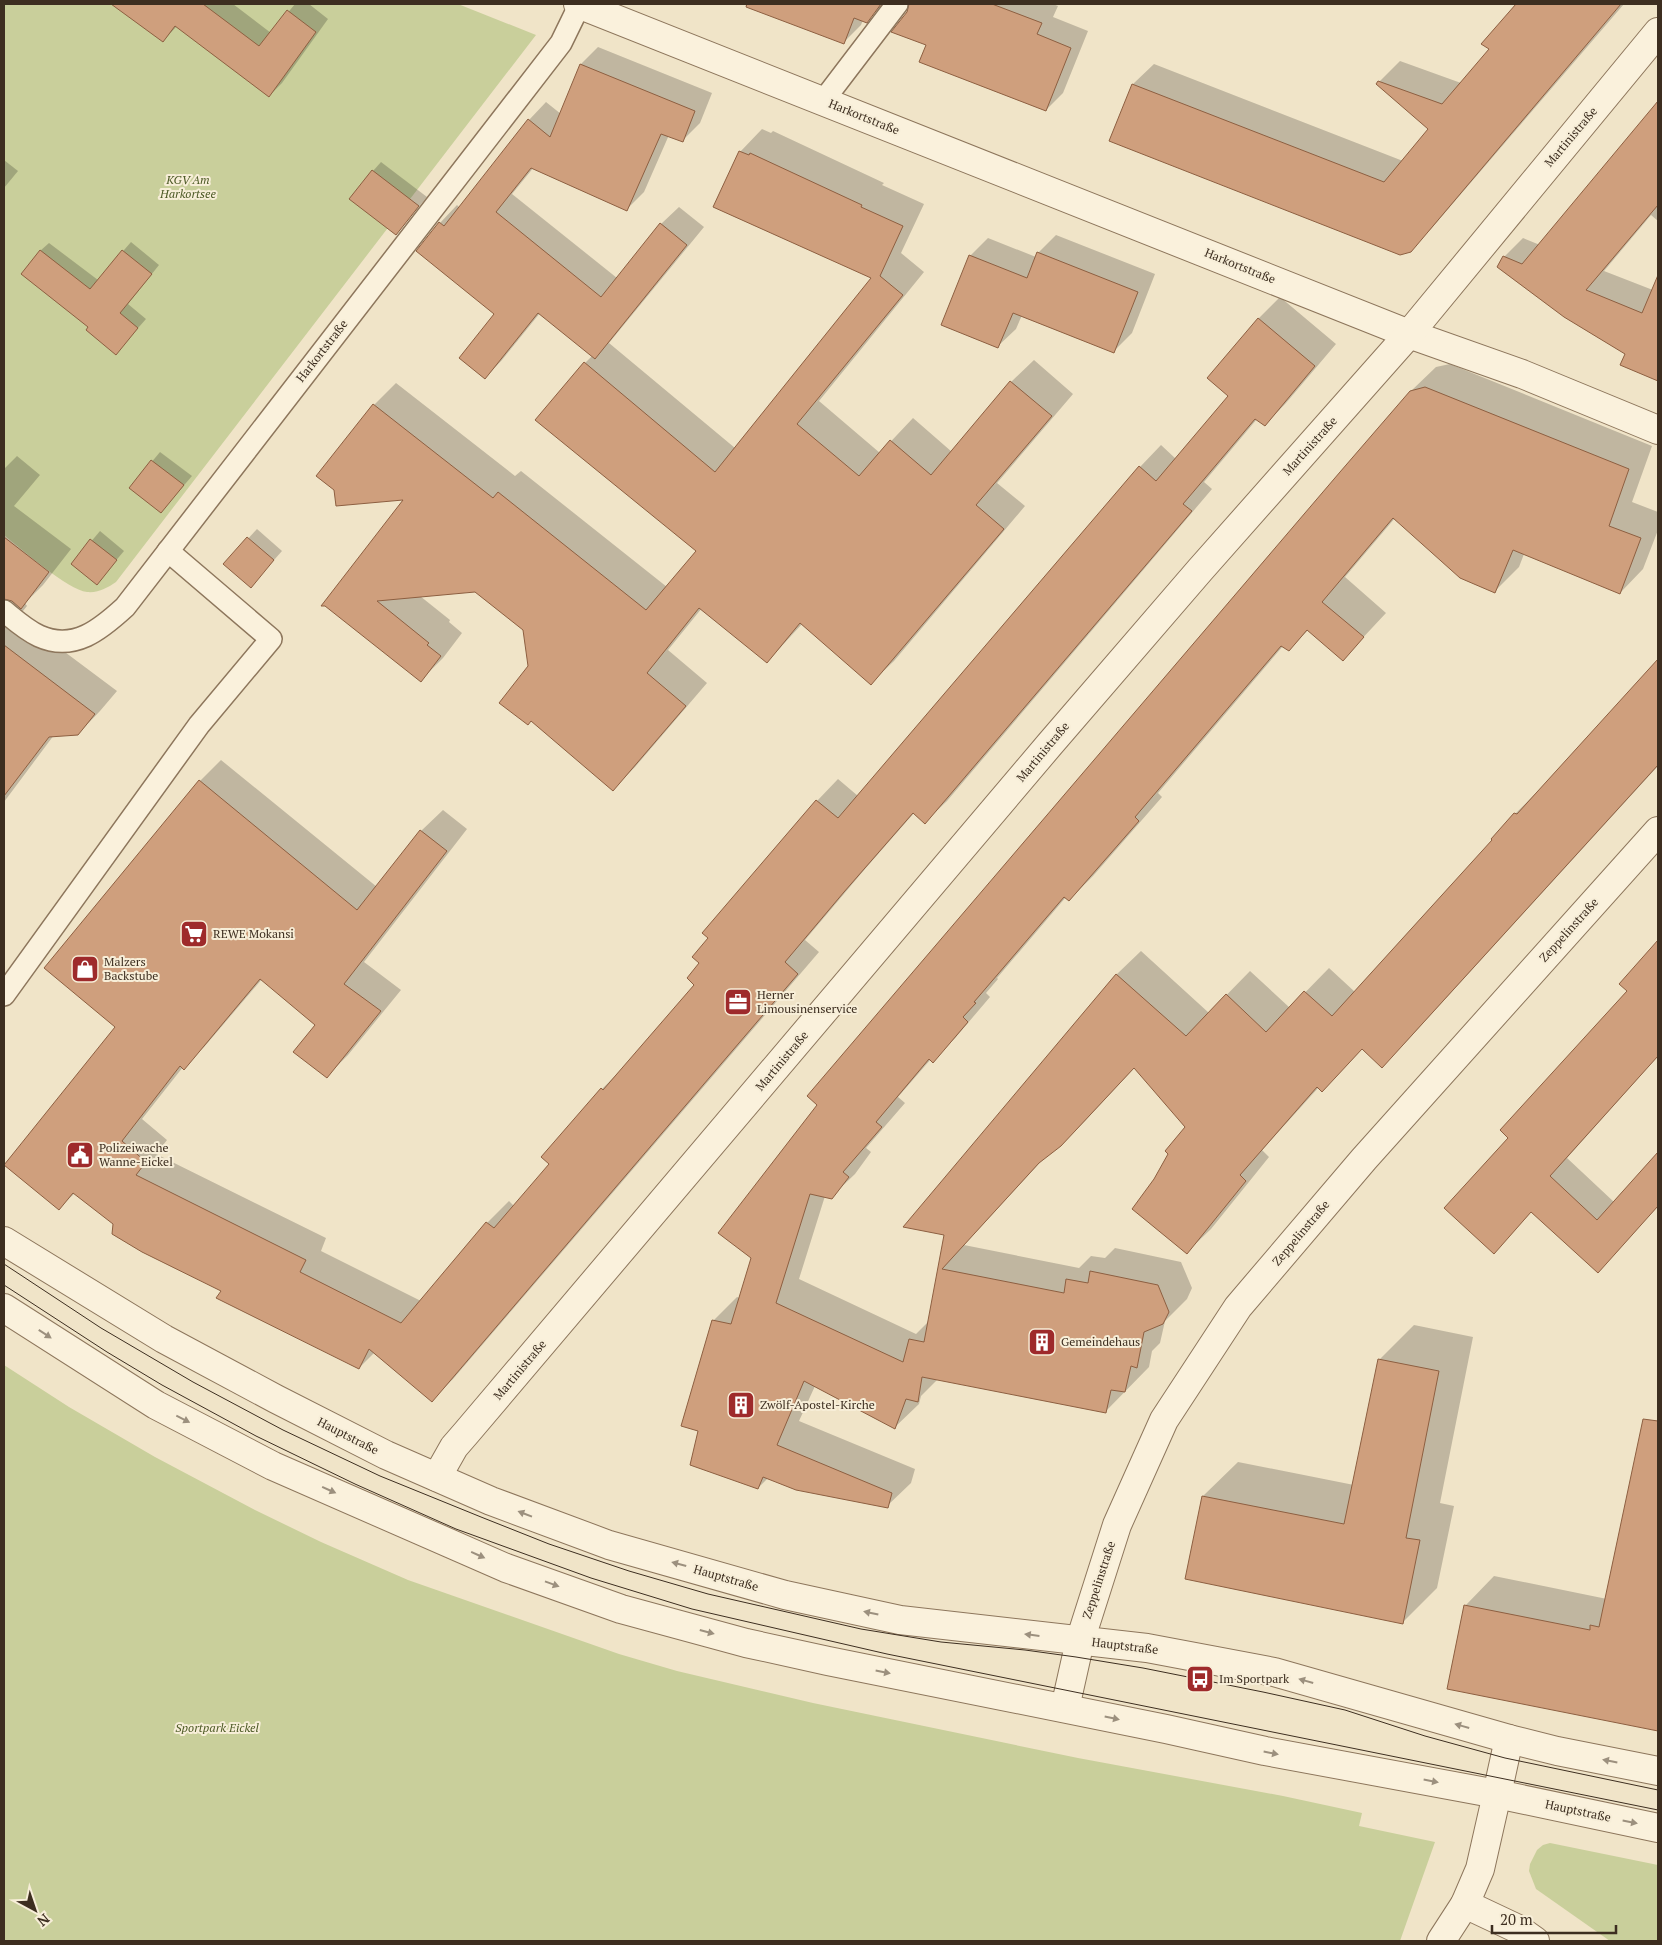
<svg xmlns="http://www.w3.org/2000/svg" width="1662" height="1945" font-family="'PT Serif',serif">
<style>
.green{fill:#c9cf9b}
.shadow{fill:#0003}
.building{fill:#cf9f7d;stroke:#8d5f41}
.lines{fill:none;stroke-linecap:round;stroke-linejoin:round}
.service-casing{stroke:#8d765c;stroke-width:24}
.minor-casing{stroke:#8d765c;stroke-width:30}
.tertiary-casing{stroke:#8d765c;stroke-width:30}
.service{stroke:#faf1dc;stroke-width:21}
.minor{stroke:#faf1dc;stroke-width:28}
.tertiary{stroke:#faf1dc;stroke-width:28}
.tram{stroke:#3d2e20;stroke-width:1}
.oneway{fill:#9c907e}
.labels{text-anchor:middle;stroke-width:4;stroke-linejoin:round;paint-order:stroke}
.street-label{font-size:12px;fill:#3d2e20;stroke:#f7eed8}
.park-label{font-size:12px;font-style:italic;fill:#4d5a26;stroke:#f7eed8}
.poi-label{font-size:12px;fill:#3d2e20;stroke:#f7eed8;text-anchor:start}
</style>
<rect width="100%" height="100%" fill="#f0e4c8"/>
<g class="green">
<path d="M 4,4 L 458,4 L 536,35 L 116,582 C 107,588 99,593 87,592 C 68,590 21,549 4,535 Z"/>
<path d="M 4,1365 L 69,1407 L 155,1457 L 255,1510 L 321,1542 L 408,1580 L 619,1654 L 677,1671 L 813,1703 L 1078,1758 L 1283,1796 L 1362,1813 L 1359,1826 L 1435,1842 L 1400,1941 L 4,1941 Z"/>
<path d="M 1550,1843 L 1658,1865 L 1658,1941 L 1610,1941 L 1536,1889 L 1529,1871 L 1530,1864 L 1537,1850 L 1543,1845 Z"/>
</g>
<g class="shadow">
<path d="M 113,4 L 233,4 L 271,33 L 295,4 L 309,4 L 328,19 L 282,83 L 269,96 L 177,26 L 163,41 Z"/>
<path d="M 742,4 L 884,4 L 866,22 L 863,20 L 861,25 L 844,42 Z"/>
<path d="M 910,4 L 1053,4 L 1058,6 L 1053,17 L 1088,31 L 1063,93 L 1046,110 L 927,44 L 908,12 Z"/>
<path d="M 1517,4 L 1624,4 L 1431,229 L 1410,250 L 1133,84 L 1154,64 L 1403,161 L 1430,128 L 1379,82 L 1400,61 L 1461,83 L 1490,49 L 1483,43 Z"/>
<path d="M 598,47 L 712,93 L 700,123 L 682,141 L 669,135 L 644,192 L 627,209 L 534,167 L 512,194 L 617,278 L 661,224 L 679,207 L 704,227 L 609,343 L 735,448 L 873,277 L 740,152 L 762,129 L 771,133 L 773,131 L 884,183 L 882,185 L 924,204 L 901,253 L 924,272 L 819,401 L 880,453 L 913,418 L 952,452 L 1011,382 L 1034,360 L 1073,394 L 997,483 L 1025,506 L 894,661 L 871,683 L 802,624 L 767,662 L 702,608 L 668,650 L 707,683 L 635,767 L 613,789 L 529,667 L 524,629 L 475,590 L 420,596 L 450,620 L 449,622 L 462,633 L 443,658 L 421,680 L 326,605 L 406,499 L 374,405 L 396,383 L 515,476 L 521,471 L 667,587 L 697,550 L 585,363 L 592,356 L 540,313 L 502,360 L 485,378 L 496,314 L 440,223 L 457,205 L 460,208 L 529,120 L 546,102 L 561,114 L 581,64 Z"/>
<path d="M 1658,104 L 1658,221 L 1651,215 L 1604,271 L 1658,292 L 1658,380 L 1622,365 L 1626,354 L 1504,257 L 1523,238 L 1540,245 Z"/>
<path d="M 4,160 L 18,171 L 4,188 Z"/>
<path d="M 381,162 L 427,197 L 396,234 L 373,171 Z"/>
<path d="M 1056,235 L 1155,274 L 1132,333 L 1114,351 L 1022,315 L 1016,329 L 998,346 L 970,256 L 988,238 L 1036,257 L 1038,253 Z"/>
<path d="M 131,242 L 159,265 L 128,304 L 146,319 L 124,344 L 90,327 L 40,251 L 49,243 L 98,280 Z"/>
<path d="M 1280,297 L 1336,344 L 1286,403 L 1265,425 L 1257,419 L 1204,482 L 1212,489 L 947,801 L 925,822 L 914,813 L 865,869 L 805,940 L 819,952 L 453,1379 L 432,1400 L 375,1352 L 359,1368 L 222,1290 L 114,1224 L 75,1193 L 59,1208 L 117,1027 L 200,781 L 221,760 L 377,887 L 421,831 L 443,810 L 467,829 L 364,962 L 401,990 L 348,1055 L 326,1077 L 316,1024 L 262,979 L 205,1046 L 183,1067 L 142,1119 L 167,1140 L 156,1154 L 326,1238 L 321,1251 L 421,1301 L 487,1223 L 509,1201 L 514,1206 L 551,1164 L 602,1089 L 623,1068 L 696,985 L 817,801 L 838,779 L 858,796 L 1140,467 L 1161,445 L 1176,459 L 1230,395 L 1209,378 L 1259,318 Z"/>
<path d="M 1450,364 L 1652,446 L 1632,502 L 1658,512 L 1658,530 L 1643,569 L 1620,593 L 1524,554 L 1519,567 L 1495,591 L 1395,518 L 1345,577 L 1386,613 L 1343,659 L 1309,629 L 1289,650 L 1283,646 L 1158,793 L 1162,797 L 1093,876 L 1069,900 L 1066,897 L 997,978 L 998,979 L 986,993 L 990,997 L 956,1037 L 933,1061 L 931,1059 L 898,1097 L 905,1103 L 866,1148 L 871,1152 L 855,1174 L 831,1197 L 825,1196 L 799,1279 L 916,1334 L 930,1320 L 945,1234 L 905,1226 L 1117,974 L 1141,951 L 1209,1013 L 1250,971 L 1290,1008 L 1329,968 L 1355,992 L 1494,840 L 1515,814 L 1539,790 L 1540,791 L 1658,660 L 1658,766 L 1406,1042 L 1382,1066 L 1363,1048 L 1322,1090 L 1319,1087 L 1262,1150 L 1269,1157 L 1211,1229 L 1187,1252 L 1155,1179 L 1186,1127 L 1135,1067 L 1085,1121 L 1061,1145 L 1045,1157 L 964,1245 L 1079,1268 L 1091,1256 L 1105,1258 L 1115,1248 L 1181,1262 L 1192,1288 L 1187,1299 L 1165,1321 L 1160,1343 L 1152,1351 L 1149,1367 L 1106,1411 L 938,1379 L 921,1396 L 919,1404 L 895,1427 L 815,1386 L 799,1421 L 915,1469 L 911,1483 L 887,1506 L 768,1478 L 758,1488 L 700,1430 L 713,1321 L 737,1297 L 740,1298 L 753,1257 L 1411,391 L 1436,367 Z"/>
<path d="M 160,452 L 192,476 L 161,512 L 130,488 Z"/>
<path d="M 17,456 L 40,475 L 14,506 L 71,549 L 43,585 L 25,603 L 27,606 L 18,617 L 117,691 L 100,711 L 78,734 L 54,735 L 4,802 L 4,469 Z"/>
<path d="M 257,529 L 282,551 L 259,577 L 225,564 Z"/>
<path d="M 100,531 L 124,551 L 97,583 L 73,563 Z"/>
<path d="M 1658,942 L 1658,1056 L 1567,1158 L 1614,1202 L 1658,1154 L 1658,1206 L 1615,1254 L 1532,1211 L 1511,1234 L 1509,1137 L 1628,991 L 1621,984 Z"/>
<path d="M 1414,1325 L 1473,1337 L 1440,1503 L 1454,1506 L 1437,1588 L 1403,1622 L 1186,1578 L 1203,1496 L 1238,1462 L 1354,1485 L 1379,1360 Z"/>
<path d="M 1658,1448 L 1658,1730 L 1448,1688 L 1465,1606 L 1494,1576 L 1607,1599 L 1633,1472 Z"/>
</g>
<g class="building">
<path d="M 111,4 L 203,4 L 259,46 L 287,10 L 316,32 L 269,97 L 175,26 L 163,42 Z"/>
<path d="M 747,4 L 881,4 L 867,23 L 854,18 L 844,44 L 746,7 Z"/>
<path d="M 909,4 L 992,4 L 1042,23 L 1037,34 L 1071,48 L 1046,111 L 919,62 L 926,45 L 891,32 L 907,12 Z"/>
<path d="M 1516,4 L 1621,4 L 1411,252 L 1400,255 L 1109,141 L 1132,84 L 1384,182 L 1428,129 L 1376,84 L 1378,81 L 1442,104 L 1489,49 L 1481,44 Z"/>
<path d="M 580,64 L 695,111 L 683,142 L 661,134 L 627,211 L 531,168 L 496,212 L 601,297 L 660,223 L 687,245 L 595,359 L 538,313 L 485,379 L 459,358 L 494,314 L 416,251 L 439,222 L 444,226 L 528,119 L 550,137 Z"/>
<path d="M 1658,101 L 1658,205 L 1586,290 L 1642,313 L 1658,275 L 1658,381 L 1620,365 L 1625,354 L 1564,317 L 1497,267 L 1503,256 L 1522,264 Z"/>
<path d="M 739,151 L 749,155 L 750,153 L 862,205 L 861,207 L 903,226 L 880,276 L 903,295 L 797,424 L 859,476 L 890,440 L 931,475 L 1010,381 L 1052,416 L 976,505 L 1004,529 L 871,685 L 800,623 L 767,663 L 699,608 L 647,673 L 686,706 L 613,791 L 531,721 L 528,725 L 499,703 L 528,666 L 523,630 L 475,592 L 377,601 L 429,643 L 427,645 L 441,656 L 421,682 L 325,606 L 321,606 L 403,500 L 336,506 L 334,490 L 316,476 L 373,404 L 493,498 L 498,492 L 646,610 L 696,551 L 535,420 L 584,362 L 715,472 L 871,278 L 713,207 Z"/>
<path d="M 372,170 L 419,206 L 396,235 L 349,199 Z"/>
<path d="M 40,250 L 90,289 L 122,250 L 152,274 L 120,313 L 138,328 L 116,355 L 86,330 L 88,327 L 21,274 Z"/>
<path d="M 1037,252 L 1138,292 L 1114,353 L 1013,313 L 998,348 L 941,325 L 969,255 L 1027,278 Z"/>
<path d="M 1258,318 L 1315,366 L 1265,426 L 1255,419 L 1183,504 L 1192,511 L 925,824 L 913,813 L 844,892 L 785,962 L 798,974 L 432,1402 L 369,1349 L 359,1369 L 216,1298 L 221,1291 L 142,1252 L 112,1234 L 113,1224 L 73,1193 L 59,1210 L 4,1165 L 115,1027 L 44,968 L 199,780 L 357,910 L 420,830 L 447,851 L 344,984 L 381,1011 L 327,1078 L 293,1052 L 315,1025 L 260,979 L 184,1070 L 180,1066 L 122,1141 L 146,1162 L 136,1175 L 306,1260 L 300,1272 L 401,1323 L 486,1222 L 494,1228 L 549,1164 L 541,1157 L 601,1088 L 603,1090 L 694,985 L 687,978 L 699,963 L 692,957 L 708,938 L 702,933 L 816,800 L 838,818 L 1139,466 L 1156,481 L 1228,396 L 1207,378 Z"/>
<path d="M 1425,387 L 1629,469 L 1609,526 L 1641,538 L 1620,594 L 1513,550 L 1495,593 L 1460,578 L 1393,518 L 1322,602 L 1364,637 L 1343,661 L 1307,630 L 1289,651 L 1281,646 L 1135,817 L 1139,821 L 1069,901 L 1064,897 L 974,1002 L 976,1003 L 963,1017 L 968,1022 L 933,1063 L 929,1059 L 876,1122 L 882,1127 L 843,1172 L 849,1177 L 832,1199 L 810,1194 L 776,1303 L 903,1362 L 909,1339 L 924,1342 L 944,1235 L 903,1227 L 1116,974 L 1186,1036 L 1226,994 L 1266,1032 L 1304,991 L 1332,1016 L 1492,840 L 1491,839 L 1514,813 L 1517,814 L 1658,659 L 1658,765 L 1382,1068 L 1362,1049 L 1322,1092 L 1317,1087 L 1240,1175 L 1246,1181 L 1187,1254 L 1132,1209 L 1154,1179 L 1168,1154 L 1165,1151 L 1185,1127 L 1134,1068 L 1061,1146 L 1039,1163 L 942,1269 L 1064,1293 L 1066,1279 L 1088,1283 L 1090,1271 L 1158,1285 L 1169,1312 L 1163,1324 L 1144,1332 L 1137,1368 L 1131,1366 L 1125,1392 L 1111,1390 L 1106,1413 L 922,1377 L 918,1402 L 906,1399 L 895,1429 L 804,1381 L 777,1445 L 892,1493 L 888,1508 L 796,1490 L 763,1477 L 758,1489 L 690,1465 L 698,1431 L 681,1426 L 712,1320 L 731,1324 L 751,1258 L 718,1233 L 817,1105 L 807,1096 L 1340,472 L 1410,391 Z"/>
<path d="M 151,460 L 184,485 L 161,513 L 129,488 Z"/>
<path d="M 4,537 L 49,572 L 21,609 L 12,601 L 4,599 Z"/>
<path d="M 247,537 L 274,560 L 251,588 L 223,564 Z"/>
<path d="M 90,539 L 117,560 L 97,585 L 71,564 Z"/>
<path d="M 4,645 L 95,714 L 78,735 L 49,737 L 4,796 Z"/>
<path d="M 1658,940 L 1658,1056 L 1550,1176 L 1597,1220 L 1658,1152 L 1658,1206 L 1598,1273 L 1531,1212 L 1494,1254 L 1444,1208 L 1508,1138 L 1500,1130 L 1627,991 L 1619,984 Z"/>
<path d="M 1378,1359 L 1439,1371 L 1406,1538 L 1420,1540 L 1403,1624 L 1185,1579 L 1202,1496 L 1344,1524 Z"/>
<path d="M 1643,1419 L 1658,1421 L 1658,1731 L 1447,1689 L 1464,1605 L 1590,1630 L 1590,1625 L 1599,1627 Z"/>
</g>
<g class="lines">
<g class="service-casing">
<g id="service">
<path d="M 823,101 L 897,4"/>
<path d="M 4,611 C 15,620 26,630 39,636 C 74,652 101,629 125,607 L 561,43 L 580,4"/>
<path d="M 4,995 L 199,725 L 271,639 L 168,551"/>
</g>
</g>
<g class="minor-casing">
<g id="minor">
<path d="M 578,4 L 1409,334 L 1522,374 L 1658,430"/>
<path d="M 437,1477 L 454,1447 L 467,1432 L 1050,744 L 1200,570 L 1409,334 L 1658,32"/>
<path d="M 1065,1708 L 1080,1641 L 1117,1525 L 1164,1420 L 1238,1307 L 1364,1159 L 1658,831"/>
<path d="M 1465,1904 L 1518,1929 L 1535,1941"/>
<path d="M 1441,1941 L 1465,1904 L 1480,1869 L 1497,1794"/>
</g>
</g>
<g class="tertiary-casing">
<g id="tertiary">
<path d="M 4,1241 L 164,1339 L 276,1399 L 386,1455 L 491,1501 L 609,1545 L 785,1595 L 900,1620 L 1147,1648 L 1274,1672 L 1509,1739 L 1557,1751 L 1658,1771"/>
<path d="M 4,1308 L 156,1405 L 273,1466 L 506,1568 L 621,1609 L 746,1643 L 828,1661 L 1166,1729 L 1265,1751 L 1497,1794 L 1658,1828"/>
<path d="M 1497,1794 L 1509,1739"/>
</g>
</g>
<use href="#service" class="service"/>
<use href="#minor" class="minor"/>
<use href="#tertiary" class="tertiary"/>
<g class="tram">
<path d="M 4,1264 L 101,1328 L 193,1382 L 283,1430 L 380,1476 L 481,1517 L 549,1544 L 629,1571 L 708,1594 L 861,1629 L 941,1642 L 1025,1650 L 1076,1657 L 1143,1668 L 1263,1692 L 1345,1710 L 1425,1736 L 1505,1758 L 1658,1790"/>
<path d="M 4,1285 L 107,1352 L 162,1385 L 256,1436 L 355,1484 L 456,1529 L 591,1578 L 692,1609 L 887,1654 L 1658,1810"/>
</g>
</g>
<defs><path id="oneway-solid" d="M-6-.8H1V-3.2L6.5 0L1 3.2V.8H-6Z" transform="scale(1.25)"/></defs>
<g class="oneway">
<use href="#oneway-solid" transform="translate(45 1334) rotate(33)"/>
<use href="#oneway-solid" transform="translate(183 1419) rotate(27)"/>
<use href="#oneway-solid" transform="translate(329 1490) rotate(24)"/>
<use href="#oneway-solid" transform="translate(525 1514) rotate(-159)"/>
<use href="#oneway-solid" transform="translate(478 1555) rotate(24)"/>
<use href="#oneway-solid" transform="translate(679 1564) rotate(-165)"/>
<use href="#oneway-solid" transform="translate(552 1584) rotate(20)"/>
<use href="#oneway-solid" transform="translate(871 1613) rotate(-168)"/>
<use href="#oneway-solid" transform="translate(707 1632) rotate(15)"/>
<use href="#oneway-solid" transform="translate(1032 1635) rotate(-173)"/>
<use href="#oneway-solid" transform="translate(883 1672) rotate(11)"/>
<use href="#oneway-solid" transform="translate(1306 1681) rotate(-164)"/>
<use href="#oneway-solid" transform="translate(1112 1718) rotate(12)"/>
<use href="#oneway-solid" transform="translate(1462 1726) rotate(-164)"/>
<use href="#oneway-solid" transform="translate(1271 1753) rotate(11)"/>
<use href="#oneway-solid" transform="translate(1610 1761) rotate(-169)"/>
<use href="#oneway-solid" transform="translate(1431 1781) rotate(11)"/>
<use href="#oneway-solid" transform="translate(1630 1822) rotate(11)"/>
</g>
<defs>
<g id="supermarket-square" transform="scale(1.4375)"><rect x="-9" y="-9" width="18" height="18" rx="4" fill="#9e2a2b" stroke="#f7eed8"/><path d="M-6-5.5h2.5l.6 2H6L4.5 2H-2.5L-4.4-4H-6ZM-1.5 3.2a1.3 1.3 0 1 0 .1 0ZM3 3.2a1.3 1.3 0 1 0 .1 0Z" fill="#fff"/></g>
<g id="shop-square" transform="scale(1.4375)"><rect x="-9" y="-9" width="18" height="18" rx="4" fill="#9e2a2b" stroke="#f7eed8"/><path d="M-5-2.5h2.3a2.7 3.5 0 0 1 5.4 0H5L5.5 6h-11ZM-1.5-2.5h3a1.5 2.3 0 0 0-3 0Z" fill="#fff"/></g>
<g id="office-square" transform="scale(1.4375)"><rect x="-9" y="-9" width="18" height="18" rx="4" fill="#9e2a2b" stroke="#f7eed8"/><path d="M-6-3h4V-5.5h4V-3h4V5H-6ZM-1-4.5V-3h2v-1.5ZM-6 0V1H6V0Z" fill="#fff"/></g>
<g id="civic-square" transform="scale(1.4375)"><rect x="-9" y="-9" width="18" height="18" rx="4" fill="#9e2a2b" stroke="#f7eed8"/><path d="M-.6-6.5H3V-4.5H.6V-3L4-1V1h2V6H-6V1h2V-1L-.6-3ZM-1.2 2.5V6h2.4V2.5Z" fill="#fff"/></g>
<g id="building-square" transform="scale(1.4375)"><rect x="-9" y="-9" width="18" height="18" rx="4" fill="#9e2a2b" stroke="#f7eed8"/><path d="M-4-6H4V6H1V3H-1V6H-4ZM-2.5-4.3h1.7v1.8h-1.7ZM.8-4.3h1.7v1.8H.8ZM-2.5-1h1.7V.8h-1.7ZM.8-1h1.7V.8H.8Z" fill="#fff"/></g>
<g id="bus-square" transform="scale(1.4375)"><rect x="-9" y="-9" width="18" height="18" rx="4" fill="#9e2a2b" stroke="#f7eed8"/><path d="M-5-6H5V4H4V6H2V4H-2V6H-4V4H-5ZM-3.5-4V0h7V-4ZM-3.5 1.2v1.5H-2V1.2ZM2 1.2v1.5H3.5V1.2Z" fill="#fff"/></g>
</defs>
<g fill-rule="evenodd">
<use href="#supermarket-square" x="194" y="934"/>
<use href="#shop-square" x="85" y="969"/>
<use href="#office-square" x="738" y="1002"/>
<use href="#civic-square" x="80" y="1155"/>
<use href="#building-square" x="1042" y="1342"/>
<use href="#building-square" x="741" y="1405"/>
<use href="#bus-square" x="1200" y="1679"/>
</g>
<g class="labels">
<g class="street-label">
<text transform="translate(864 117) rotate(22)" y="4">Harkortstraße</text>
<text transform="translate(1571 137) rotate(-50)" y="4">Martinistraße</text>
<text transform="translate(1240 266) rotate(22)" y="4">Harkortstraße</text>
<text transform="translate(322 351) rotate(-52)" y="4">Harkortstraße</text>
<text transform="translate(1310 446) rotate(-48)" y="4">Martinistraße</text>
<text transform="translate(1043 752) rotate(-50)" y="4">Martinistraße</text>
<text transform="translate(1569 930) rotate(-48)" y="4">Zeppelinstraße</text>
<text transform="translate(782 1061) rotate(-50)" y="4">Martinistraße</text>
<text transform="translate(1301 1233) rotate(-50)" y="4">Zeppelinstraße</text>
<text transform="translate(520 1370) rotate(-50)" y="4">Martinistraße</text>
<text transform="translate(348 1436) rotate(27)" y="4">Hauptstraße</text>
<text transform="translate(726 1578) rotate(16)" y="4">Hauptstraße</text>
<text transform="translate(1099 1580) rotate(-72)" y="4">Zeppelinstraße</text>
<text transform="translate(1125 1646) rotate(7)" y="4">Hauptstraße</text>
<text transform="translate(1578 1811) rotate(12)" y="4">Hauptstraße</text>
</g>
<g class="park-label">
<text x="188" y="184">KGV Am<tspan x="188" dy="14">Harkortsee</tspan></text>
<text x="217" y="1732">Sportpark Eickel</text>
</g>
<g class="poi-label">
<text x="213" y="938">REWE Mokansi</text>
<text x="104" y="966">Malzers<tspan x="104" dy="14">Backstube</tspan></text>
<text x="757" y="999">Herner<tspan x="757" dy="14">Limousinenservice</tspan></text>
<text x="99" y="1152">Polizeiwache<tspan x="99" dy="14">Wanne-Eickel</tspan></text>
<text x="1061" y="1346">Gemeindehaus</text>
<text x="760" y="1409">Zwölf-Apostel-Kirche</text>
<text x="1219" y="1683">Im Sportpark</text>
</g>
</g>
<rect width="1662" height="1945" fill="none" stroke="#3d2e20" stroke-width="10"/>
<g transform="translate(35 1910) rotate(140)" stroke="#f7eed8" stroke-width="4" paint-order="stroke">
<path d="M0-4L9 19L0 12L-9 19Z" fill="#3d2e20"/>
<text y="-8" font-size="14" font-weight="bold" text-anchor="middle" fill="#3d2e20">N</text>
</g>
<path d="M1492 1925v8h124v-8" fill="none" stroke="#3d2e20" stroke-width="2.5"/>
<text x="1500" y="1925" font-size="15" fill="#3d2e20" stroke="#f7eed8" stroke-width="4" paint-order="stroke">20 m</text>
</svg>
